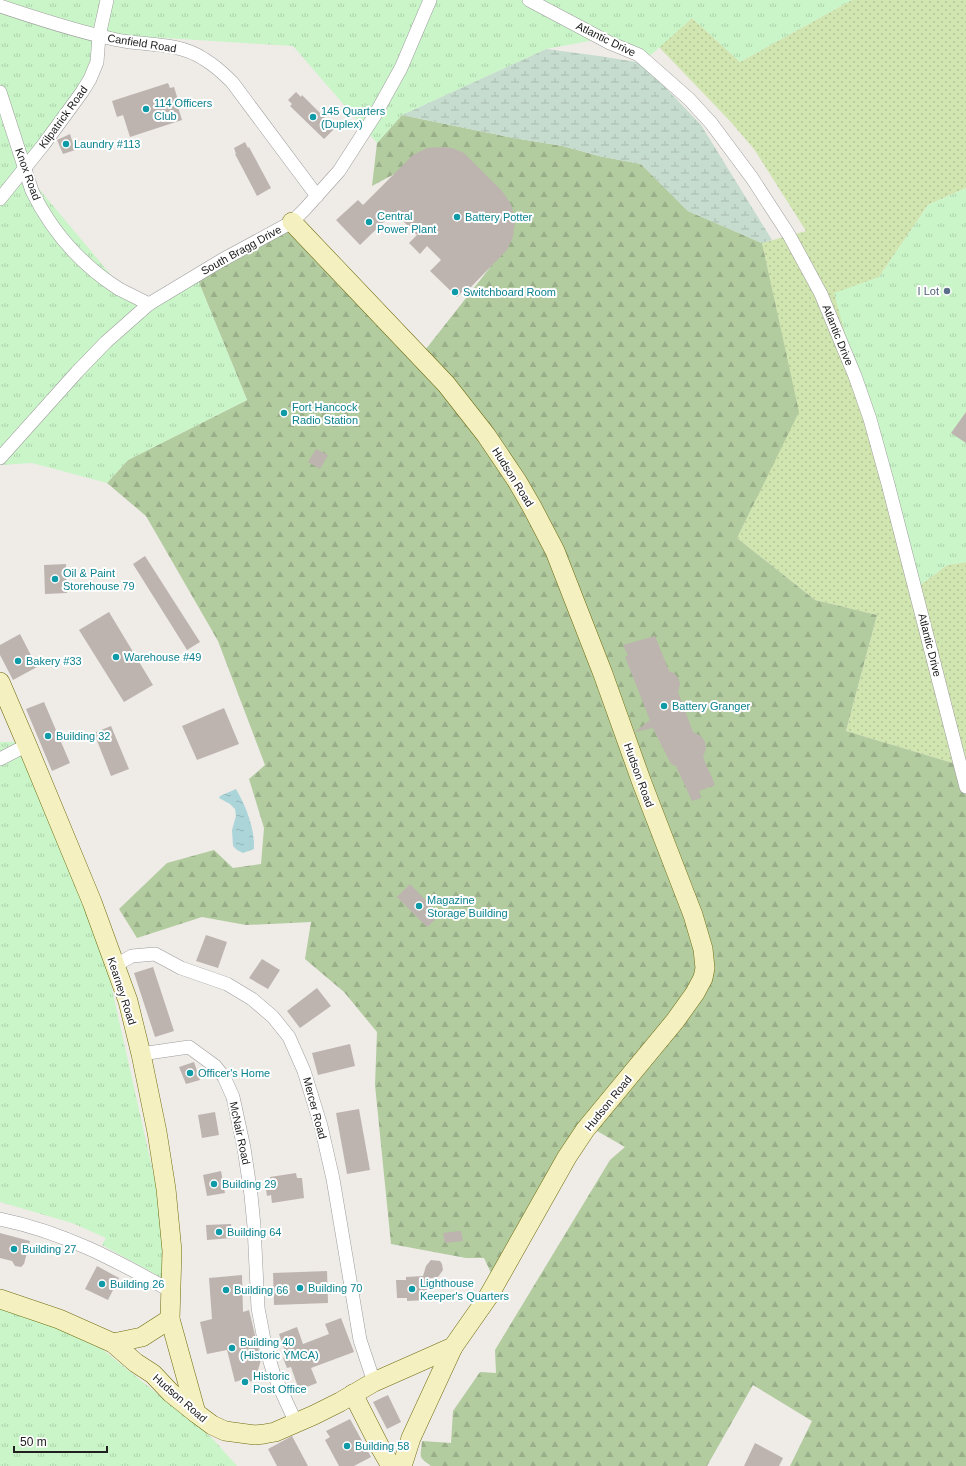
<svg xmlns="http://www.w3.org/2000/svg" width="966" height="1466" font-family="Helvetica,sans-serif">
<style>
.grass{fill:url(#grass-dots)}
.forest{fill:url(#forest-firs)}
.wetland{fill:url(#wetland-marsh)}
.park{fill:url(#park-tufts)}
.water{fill:url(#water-ripples)}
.building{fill:#bdb4b0}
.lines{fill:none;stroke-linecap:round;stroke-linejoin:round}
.street-casing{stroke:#9d9d9d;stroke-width:14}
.secondary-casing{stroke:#6f6c0e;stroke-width:20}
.street{stroke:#fff;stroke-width:13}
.secondary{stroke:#f4f0c0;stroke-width:19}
.culture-dot{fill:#0f9aa8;stroke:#fff;stroke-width:1.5}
.service-dot{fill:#5c6f8a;stroke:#fff;stroke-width:1.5}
.labels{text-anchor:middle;stroke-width:4;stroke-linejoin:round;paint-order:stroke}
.street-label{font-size:11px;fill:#202020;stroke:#fff}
.culture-label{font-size:11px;fill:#0d838f;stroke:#fff;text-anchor:start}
.service-label{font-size:11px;fill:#4e5e75;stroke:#fff;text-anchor:end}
</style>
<defs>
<pattern id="grass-dots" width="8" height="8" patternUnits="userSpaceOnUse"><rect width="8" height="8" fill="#d1e5b1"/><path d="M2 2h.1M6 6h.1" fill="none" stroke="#b3c498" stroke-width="1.8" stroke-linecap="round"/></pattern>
<pattern id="forest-firs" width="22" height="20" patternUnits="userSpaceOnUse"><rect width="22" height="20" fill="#b2cb9f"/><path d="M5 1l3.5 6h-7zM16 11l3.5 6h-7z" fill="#99ae89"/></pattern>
<pattern id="wetland-marsh" width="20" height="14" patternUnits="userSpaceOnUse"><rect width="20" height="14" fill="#c5dcce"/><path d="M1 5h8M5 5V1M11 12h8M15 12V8" fill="none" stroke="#a9bcb1"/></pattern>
<pattern id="park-tufts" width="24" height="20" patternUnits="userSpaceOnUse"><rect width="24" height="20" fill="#caf5c8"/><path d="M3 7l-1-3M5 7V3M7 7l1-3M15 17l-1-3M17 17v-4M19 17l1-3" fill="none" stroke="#add2ac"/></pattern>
<pattern id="water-ripples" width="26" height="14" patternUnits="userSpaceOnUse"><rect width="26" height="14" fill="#abd5d9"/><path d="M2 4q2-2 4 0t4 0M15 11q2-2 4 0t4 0" fill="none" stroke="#93b7ba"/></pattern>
</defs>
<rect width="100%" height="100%" fill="#efebe7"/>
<path class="grass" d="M 852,0 L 966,0 L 966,188 L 928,205 L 879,277 L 914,590 L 947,565 L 966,562 L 966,767 L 846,731 L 877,615 L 815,600 L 737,538 L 798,412 L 762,243 L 806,231 L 754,149 L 730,121 L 659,47 L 692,18 L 740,62 Z"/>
<path class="forest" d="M 402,115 L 514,138 L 563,146 L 599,156 L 641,164 L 688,211 L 762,243 L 799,412 L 737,538 L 815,600 L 877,615 L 846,731 L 966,767 L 966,1466 L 790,1466 L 812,1421 L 753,1385 L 707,1466 L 431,1466 C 417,1456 421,1458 422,1441 L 451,1443 L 453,1411 L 480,1372 L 496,1373 L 495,1350 L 610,1160 L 625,1147 L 583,1123 L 493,1277 L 484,1258 L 466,1258 L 391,1244 L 375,1085 L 377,1032 L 344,992 L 305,959 L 311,922 L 246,925 L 202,917 L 137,938 L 119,909 L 167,863 L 214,850 L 233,868 L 261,864 L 264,828 L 249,779 L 265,765 L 218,641 L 146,516 L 107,483 L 128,460 L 247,400 L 195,273 L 281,226 L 422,354 L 503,251 L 443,148 L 372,186 L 377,143 Z"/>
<path class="wetland" d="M 546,49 L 599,56 L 642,63 L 701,125 L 772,240 L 762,243 L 688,211 L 641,164 L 599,156 L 563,146 L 514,138 L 402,115 Z"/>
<g class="park">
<path d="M 0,0 L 852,0 L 740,62 L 692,18 L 642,63 L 595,40 L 546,49 L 402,115 L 377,143 L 293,46 L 102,34 L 92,80 L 19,165 L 136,305 L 195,273 L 247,400 L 128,460 L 107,483 L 32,463 L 0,465 Z"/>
<path d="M 966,188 L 966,562 L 947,565 L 914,590 L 834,293 L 879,277 L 928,205 Z"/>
<path d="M 0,742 L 20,742 L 105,958 L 159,1199 L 162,1239 L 164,1279 L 102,1245 L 106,1238 L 72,1223 L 0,1202 Z"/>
<path d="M 0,1308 L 39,1320 L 102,1349 L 212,1438 L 237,1466 L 0,1466 Z"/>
</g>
<path class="water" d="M 236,789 C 246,806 255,829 254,849 L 243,853 L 237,850 L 233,846 L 232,830 L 236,816 L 235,809 L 230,804 L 219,798 L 220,796 Z"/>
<g class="building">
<path d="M 168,83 L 170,88 L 174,87 L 179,103 L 177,104 L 182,120 L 130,137 L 123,115 L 117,117 L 112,101 Z"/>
<path d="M 296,92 L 301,97 L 302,95 L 335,128 L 324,139 L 290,106 L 292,104 L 288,100 Z"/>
<path d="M 70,134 L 75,150 L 63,154 L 57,140 Z"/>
<path d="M 245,142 L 248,148 L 249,147 L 271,188 L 257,196 L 235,154 L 236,154 L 234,148 Z"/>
<path d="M 443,147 L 452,148 L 464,153 L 502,191 L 511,204 L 515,221 L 513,237 L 507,250 L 470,288 L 468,286 L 457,297 L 430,271 L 441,260 L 427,246 L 420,254 L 409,243 L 417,235 L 394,212 L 360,245 L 336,220 L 358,200 L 363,205 L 413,155 L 427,148 Z"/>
<path d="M 966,412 L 966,443 L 951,433 Z"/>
<path d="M 316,449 L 328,455 L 320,469 L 308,462 Z"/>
<path d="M 145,556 L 200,642 L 187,650 L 133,564 Z"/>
<path d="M 66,564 L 67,593 L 45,594 L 44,565 Z"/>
<path d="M 109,612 L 153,685 L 124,702 L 79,630 Z"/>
<path d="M 20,634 L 37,667 L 13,680 L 0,655 L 0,645 Z"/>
<path d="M 655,636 L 669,671 L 674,673 L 679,679 L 680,684 L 678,692 L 693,732 L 701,736 L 705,742 L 706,749 L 703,757 L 715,785 L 699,791 L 701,798 L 692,801 L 676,766 L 671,764 L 653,728 L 635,732 L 650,720 L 625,657 L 628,655 L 623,645 Z"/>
<path d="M 44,702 L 70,763 L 52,771 L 26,709 Z"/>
<path d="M 224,708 L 239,744 L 197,760 L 182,726 Z"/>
<path d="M 111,726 L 129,769 L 111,776 L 94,733 Z"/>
<path d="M 410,884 L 440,915 L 427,927 L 397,897 Z"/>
<path d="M 206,935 L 227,942 L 218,968 L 196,961 Z"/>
<path d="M 262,959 L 280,970 L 268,989 L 249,978 Z"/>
<path d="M 153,967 L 174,1031 L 155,1037 L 134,973 Z"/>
<path d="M 317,988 L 331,1006 L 300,1028 L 287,1011 Z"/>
<path d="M 350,1044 L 355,1066 L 318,1075 L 312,1053 Z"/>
<path d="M 194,1062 L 200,1080 L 186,1084 L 179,1067 Z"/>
<path d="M 359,1109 L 370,1170 L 347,1174 L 336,1113 Z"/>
<path d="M 215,1112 L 219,1135 L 202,1138 L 198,1115 Z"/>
<path d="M 221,1171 L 225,1193 L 207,1196 L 203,1175 Z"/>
<path d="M 296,1173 L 297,1178 L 302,1178 L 304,1198 L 272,1203 L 271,1195 L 267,1196 L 265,1182 L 271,1181 L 270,1177 Z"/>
<path d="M 231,1224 L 232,1238 L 207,1240 L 206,1225 Z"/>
<path d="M 461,1231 L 463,1241 L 445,1243 L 443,1233 Z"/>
<path d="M 0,1233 L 30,1241 L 24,1264 L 21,1267 L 15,1266 L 12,1261 L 0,1258 Z"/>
<path d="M 431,1260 L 440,1261 L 442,1264 L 443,1270 L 438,1277 L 426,1279 L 428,1300 L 407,1301 L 407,1298 L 397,1298 L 396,1280 L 406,1280 L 406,1277 L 423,1276 L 426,1266 Z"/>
<path d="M 97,1266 L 119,1278 L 108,1300 L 85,1289 Z"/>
<path d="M 327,1271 L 328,1303 L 274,1305 L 273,1273 Z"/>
<path d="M 242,1275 L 243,1312 L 249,1310 L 261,1360 L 255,1380 L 243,1384 L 241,1380 L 235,1382 L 227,1350 L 207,1354 L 200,1322 L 212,1319 L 209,1278 Z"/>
<path d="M 341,1318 L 354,1352 L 311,1368 L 317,1383 L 299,1390 L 291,1367 L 287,1368 L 283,1358 L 287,1357 L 279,1334 L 297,1327 L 303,1344 L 329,1334 L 325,1324 Z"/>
<path d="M 388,1395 L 401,1422 L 387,1429 L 373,1402 Z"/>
<path d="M 350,1419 L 371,1457 L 354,1466 L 339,1466 L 325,1440 L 330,1437 L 326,1431 Z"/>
<path d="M 292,1436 L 308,1466 L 277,1466 L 268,1449 Z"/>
<path d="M 755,1443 L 783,1458 L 779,1466 L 744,1466 Z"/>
</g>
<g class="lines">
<g class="street-casing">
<g id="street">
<path d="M 529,0 L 610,43 L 639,55 L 689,99 L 711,123 L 752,178 L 789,235 L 821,294 L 855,376 L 870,419 L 888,484 L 966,787"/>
<path d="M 0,6 C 33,17 66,28 100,36 C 109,38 120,41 130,42 C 155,45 181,44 204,59 C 214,65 223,73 232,82 L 317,196"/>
<path d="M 0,92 L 32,191 C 52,232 80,264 119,289 C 129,294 139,299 149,304"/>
<path d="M 0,199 L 44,144 L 82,92 L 90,79 L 97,62 L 99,36 L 107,0"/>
<path d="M 0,458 L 77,372 L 106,342 L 149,304 L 222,260 L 292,222 L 305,209 L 339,171 L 375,115 L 401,68 L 430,0"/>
<path d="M 0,759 L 27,745"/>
<path d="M 114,966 L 132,956 L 155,954 L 181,968 L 227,984 L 252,999 L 273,1017 L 289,1037 L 304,1071 L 321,1126 L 333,1179 L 360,1340 L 374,1382"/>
<path d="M 141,1054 L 189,1047 L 215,1066 L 224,1077 L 233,1097 L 244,1148 L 251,1195 L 254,1226 L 258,1308 L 265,1345 L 274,1375 L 296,1423"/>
<path d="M 0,1219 C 64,1232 115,1260 171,1291"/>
</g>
</g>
<g class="secondary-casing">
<g id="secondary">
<path d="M 0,682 L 27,745 L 92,902 L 128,1001 L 141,1054 L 157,1132 L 166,1189 L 172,1251 L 170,1319 L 196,1413"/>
<path d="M 0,1299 L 59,1319 L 113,1343 L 136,1363 L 153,1374 L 171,1393 L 196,1413 L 212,1425 L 225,1431 L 255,1435 L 264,1434 L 275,1432 L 314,1415 L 340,1402 L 374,1382 L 453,1347 L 488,1297 L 567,1157 L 585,1130 L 675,1021 L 695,993 L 703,978 L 705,968 L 703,949 L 693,915 L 642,783 L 603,674 L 555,551 L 532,507 L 517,481 L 486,435 L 446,384 L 292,222"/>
<path d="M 113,1343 L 142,1337 L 170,1319"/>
<path d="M 353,1394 L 380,1447 L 391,1466"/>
<path d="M 402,1466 L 411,1438 L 453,1347"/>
</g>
</g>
<use href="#street" class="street"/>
<use href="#secondary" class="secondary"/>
</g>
<g class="culture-dot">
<circle cx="146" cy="109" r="4"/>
<circle cx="313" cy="117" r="4"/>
<circle cx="66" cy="144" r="4"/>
<circle cx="457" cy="217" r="4"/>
<circle cx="369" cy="222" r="4"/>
<circle cx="455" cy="292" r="4"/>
<circle cx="284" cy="413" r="4"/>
<circle cx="55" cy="579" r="4"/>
<circle cx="116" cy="657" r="4"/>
<circle cx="18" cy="661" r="4"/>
<circle cx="664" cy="706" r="4"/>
<circle cx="48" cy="736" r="4"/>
<circle cx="419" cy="906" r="4"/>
<circle cx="190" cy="1073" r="4"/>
<circle cx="214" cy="1184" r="4"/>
<circle cx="219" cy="1232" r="4"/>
<circle cx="14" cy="1249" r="4"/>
<circle cx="102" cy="1284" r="4"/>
<circle cx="300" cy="1288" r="4"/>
<circle cx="412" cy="1289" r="4"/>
<circle cx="226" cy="1290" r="4"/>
<circle cx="232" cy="1348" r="4"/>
<circle cx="245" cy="1382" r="4"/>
<circle cx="347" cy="1446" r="4"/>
</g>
<circle class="service-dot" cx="947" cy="291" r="4"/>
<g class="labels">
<g class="street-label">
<text transform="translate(606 39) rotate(26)" y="4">Atlantic Drive</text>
<text transform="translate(142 43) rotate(9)" y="4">Canfield Road</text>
<text transform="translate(63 117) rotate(-54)" y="4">Kilpatrick Road</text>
<text transform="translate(28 174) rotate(70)" y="4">Knox Road</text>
<text transform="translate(241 250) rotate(-29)" y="4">South Bragg Drive</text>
<text transform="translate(838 335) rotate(68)" y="4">Atlantic Drive</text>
<text transform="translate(513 477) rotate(58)" y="4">Hudson Road</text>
<text transform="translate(930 645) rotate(76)" y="4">Atlantic Drive</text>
<text transform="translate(639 775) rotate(70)" y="4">Hudson Road</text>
<text transform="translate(122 991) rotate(72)" y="4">Kearney Road</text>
<text transform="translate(608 1103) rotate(-51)" y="4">Hudson Road</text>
<text transform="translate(315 1108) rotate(75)" y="4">Mercer Road</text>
<text transform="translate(240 1133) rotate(78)" y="4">McNair Road</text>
<text transform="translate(180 1398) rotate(41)" y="4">Hudson Road</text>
</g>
<g class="culture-label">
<text x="154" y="107">114 Officers<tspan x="154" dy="13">Club</tspan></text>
<text x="321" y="115">145 Quarters<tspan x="321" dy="13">(Duplex)</tspan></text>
<text x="74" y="148">Laundry #113</text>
<text x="377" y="220">Central<tspan x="377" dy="13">Power Plant</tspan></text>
<text x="465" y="221">Battery Potter</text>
<text x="463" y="296">Switchboard Room</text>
<text x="292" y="411">Fort Hancock<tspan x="292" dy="13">Radio Station</tspan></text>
<text x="63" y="577">Oil &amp; Paint<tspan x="63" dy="13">Storehouse 79</tspan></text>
<text x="124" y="661">Warehouse #49</text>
<text x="26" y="665">Bakery #33</text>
<text x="672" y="710">Battery Granger</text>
<text x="56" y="740">Building 32</text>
<text x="427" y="904">Magazine<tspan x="427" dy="13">Storage Building</tspan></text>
<text x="198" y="1077">Officer's Home</text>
<text x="222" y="1188">Building 29</text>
<text x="227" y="1236">Building 64</text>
<text x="22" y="1253">Building 27</text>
<text x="420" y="1287">Lighthouse<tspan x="420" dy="13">Keeper's Quarters</tspan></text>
<text x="110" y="1288">Building 26</text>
<text x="308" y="1292">Building 70</text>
<text x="234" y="1294">Building 66</text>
<text x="240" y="1346">Building 40<tspan x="240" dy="13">(Historic YMCA)</tspan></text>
<text x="253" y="1380">Historic<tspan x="253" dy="13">Post Office</tspan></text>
<text x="355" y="1450">Building 58</text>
</g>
<g class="service-label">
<text x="939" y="295">I Lot</text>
</g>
</g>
<path d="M14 1446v6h93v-6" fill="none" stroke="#202020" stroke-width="2"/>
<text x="20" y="1446" font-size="12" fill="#202020" stroke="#ffffff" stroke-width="3" paint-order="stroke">50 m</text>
</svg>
